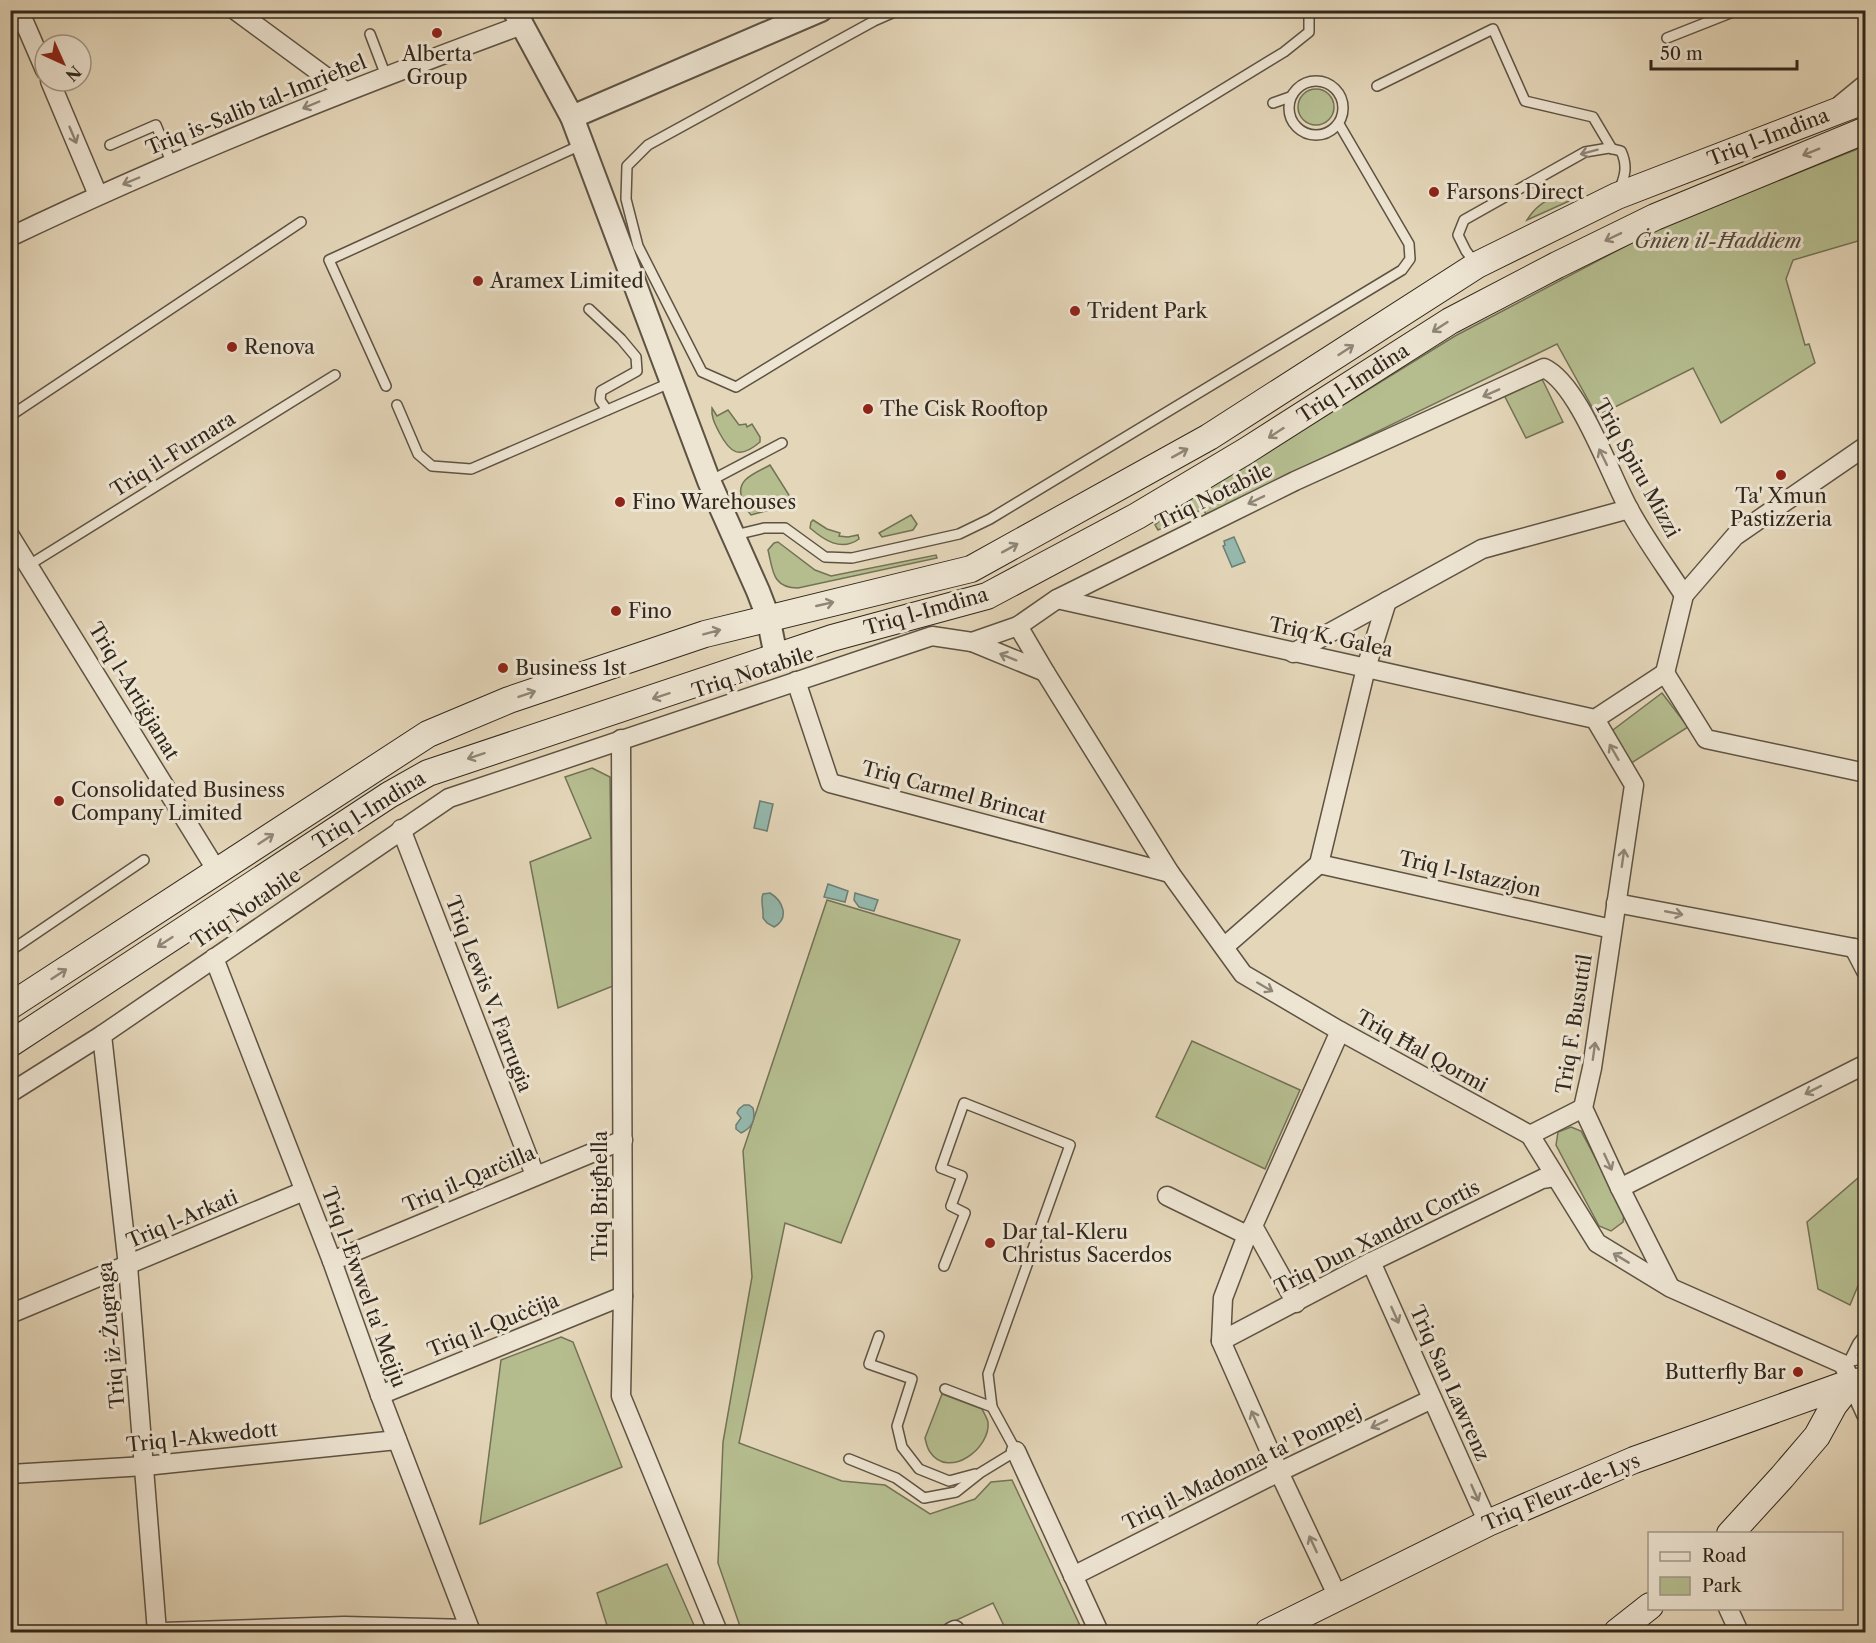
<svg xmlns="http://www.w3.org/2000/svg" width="1876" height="1643" font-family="'Libre Caslon Text',serif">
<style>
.green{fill:#b5bd8f;stroke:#737256;stroke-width:1.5}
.water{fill:#95b9ae;stroke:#6d7f74;stroke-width:1.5}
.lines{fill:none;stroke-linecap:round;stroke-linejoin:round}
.service-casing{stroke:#5e5343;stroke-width:12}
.minor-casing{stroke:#5e5343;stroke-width:21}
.tertiary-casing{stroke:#5e5343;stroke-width:26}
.secondary-casing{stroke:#31271c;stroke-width:28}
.service{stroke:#ede4d2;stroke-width:9}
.minor{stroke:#ede4d2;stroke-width:18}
.tertiary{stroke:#ede4d2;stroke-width:22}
.secondary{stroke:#ede4d2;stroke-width:26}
.oneway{stroke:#8f8677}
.poi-dot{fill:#8f2418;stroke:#ede4d2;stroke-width:2}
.labels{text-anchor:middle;stroke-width:6;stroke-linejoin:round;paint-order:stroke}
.poi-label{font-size:20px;fill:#31271c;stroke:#ede4d2;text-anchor:start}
.street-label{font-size:20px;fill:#31271c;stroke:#ede4d2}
.park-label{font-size:20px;font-style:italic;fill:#524c39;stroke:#ede4d2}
</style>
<rect width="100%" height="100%" fill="#e4d6b9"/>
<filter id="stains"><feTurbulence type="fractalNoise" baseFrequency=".00333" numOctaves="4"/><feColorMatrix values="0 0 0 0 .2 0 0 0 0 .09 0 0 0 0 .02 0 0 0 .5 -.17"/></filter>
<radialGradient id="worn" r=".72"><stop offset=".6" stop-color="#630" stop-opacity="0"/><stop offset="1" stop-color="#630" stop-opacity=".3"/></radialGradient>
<g class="green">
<circle cx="1316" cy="107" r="18"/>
<path d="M 1865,146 L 1865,239 L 1793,260 L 1786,279 L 1805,345 L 1809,344 L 1815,363 L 1721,423 L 1693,368 L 1597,416 L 1557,344 L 1212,512 L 1206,514 L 1203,509 L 1158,530 L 1155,525 L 1171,511 L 1455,336 L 1660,228 Z"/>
<path d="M 1558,196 L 1576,198 L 1527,220 C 1535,207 1544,200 1558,196 Z"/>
<path d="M 1542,379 L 1563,422 L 1526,438 L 1503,393 Z"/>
<path d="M 712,408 L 717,416 L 728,410 L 739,425 L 746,424 L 747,427 L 752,424 L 760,437 L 760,442 C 739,460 730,453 719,432 C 715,424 711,417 712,408 Z"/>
<path d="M 770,465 L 794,503 L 751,515 C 746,510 745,504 742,498 C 735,479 756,473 770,465 Z"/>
<path d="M 911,515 L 917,524 L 913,530 L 882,537 L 879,533 Z"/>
<path d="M 813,520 L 827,529 L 840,533 L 839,536 L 848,537 L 858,535 L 859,539 C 841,552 824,540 810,528 L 811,522 Z"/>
<path d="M 778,542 L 815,570 L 831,576 L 936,555 L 937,558 L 798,588 C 772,588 773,570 768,550 L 774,543 Z"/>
<path d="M 1662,693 L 1688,727 L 1625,767 L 1609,733 Z"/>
<path d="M 592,768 L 610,777 L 613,986 L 558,1008 L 530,862 L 591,838 L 565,777 Z"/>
<path d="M 827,900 L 960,940 L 841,1243 L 785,1223 L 739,1443 L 842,1481 L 885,1485 L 930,1514 L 975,1499 L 991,1482 L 1012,1480 L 1083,1632 L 1007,1632 L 993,1603 L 931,1632 L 742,1632 L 718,1563 L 723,1442 L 752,1277 L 743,1151 Z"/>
<path d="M 1192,1041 L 1300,1090 L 1265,1169 L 1156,1117 Z"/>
<path d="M 1571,1127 L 1581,1131 L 1624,1212 L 1623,1222 L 1611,1231 L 1599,1226 L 1556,1145 L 1558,1132 Z"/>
<path d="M 1865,1172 L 1865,1269 L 1850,1305 L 1818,1289 L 1807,1222 Z"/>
<path d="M 561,1337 L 573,1342 L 622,1467 L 480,1524 L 501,1360 Z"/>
<path d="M 942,1394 L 982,1409 C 984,1413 987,1418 988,1422 C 991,1448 949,1480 930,1452 C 927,1448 926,1442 925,1438 Z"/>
<path d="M 667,1564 L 697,1632 L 609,1632 L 597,1593 Z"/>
</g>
<g class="water">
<path d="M 1234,537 L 1245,562 L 1232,567 L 1223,546 L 1225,545 L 1224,541 Z"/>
<path d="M 760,801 L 773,804 L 767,831 L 754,828 Z"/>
<path d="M 828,884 L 848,891 L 845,902 L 824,897 Z"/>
<path d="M 770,893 C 783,901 790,918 774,927 L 767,923 L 763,918 C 764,909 760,901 763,894 Z"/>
<path d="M 855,893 L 878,900 L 874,911 L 859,907 L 854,900 Z"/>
<path d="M 744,1105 L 749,1105 L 753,1108 C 756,1120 752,1128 741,1133 L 736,1129 L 736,1125 L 741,1118 L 737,1113 L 739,1109 Z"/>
</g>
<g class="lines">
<g class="service-casing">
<g id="service">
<path d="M 899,10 L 874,21 L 648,145 L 627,166 L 626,199 L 638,246 L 702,372 L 736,387 L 1284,52 L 1309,32 L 1309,10"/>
<path d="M 370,34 L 386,76"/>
<path d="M 1667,38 L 1738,10"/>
<circle cx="1316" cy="108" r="27"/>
<path d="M 1377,86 L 1493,29 L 1525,101 L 1593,117 L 1612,149"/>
<path d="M 1838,101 L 1866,78"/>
<path d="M 1273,103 L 1290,97"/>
<path d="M 110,145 L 156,125 L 172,164"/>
<path d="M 1476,264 L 1466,251 L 1458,235 L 1464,220 L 1585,152 L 1609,148 L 1621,151 C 1628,166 1625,176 1619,191"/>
<path d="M 589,309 L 621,339 L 636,357 L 637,371 L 601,391 L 600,400 L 607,410"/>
<path d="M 386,386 L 329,260 L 583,144"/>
<path d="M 397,405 L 418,454 L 432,466 L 471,469 L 672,382"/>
<path d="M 10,416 L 301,222"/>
<path d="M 710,481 L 782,443"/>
<path d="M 735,535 L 764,528 L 785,528 L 825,557 L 852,558 L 959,534 L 990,519 L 1402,270 L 1410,259 L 1409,244 L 1339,124"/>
<path d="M 29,565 L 335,375"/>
<path d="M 10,951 L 144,860"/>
<path d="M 944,1266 L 965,1213 L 951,1206 L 962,1176 L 941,1168 L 964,1103 L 1070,1145 L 988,1374 L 992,1407"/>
<path d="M 879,1336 L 869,1364 L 912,1379 L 897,1426 L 902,1447 L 919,1469 L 949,1481 L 975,1474"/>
<path d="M 1849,1361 L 1858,1343 L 1866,1333"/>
<path d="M 1847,1362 L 1866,1358"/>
<path d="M 849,1459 L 896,1478 L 924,1498 L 956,1492 L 980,1473 L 1016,1451 L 992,1407 L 945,1389"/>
</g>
</g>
<g class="minor-casing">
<g id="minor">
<path d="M 19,10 L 45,70"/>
<path d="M 235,10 L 345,91"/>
<path d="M 50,81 L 98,195"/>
<path d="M 10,237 C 177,157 349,89 522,25"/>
<path d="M 10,536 L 217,871"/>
<path d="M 1057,599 L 1595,719 L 1665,673 L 1706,739 L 1866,773"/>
<path d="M 1018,626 L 1045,672 L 1170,873 L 1243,974 L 1340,1031 L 1530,1135 L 1597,1243 L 1671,1288 L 1843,1364 L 1866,1414"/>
<path d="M 972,642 L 1045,672"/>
<path d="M 1293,653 L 1482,549 L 1629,509"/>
<path d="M 1665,673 L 1684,595 L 1735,536 L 1866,446"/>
<path d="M 796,681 L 830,783 L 1170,873"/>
<path d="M 1595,719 L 1634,785 L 1592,1068 L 1583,1108 L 1620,1188 L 1670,1287"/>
<path d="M 621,739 L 623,1296 L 621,1396 L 718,1632"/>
<path d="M 401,829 L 535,1175"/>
<path d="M 1319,864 L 1612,929"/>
<path d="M 1616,903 L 1854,948"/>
<path d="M 1224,947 L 1319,864 L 1366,668 L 1387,601"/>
<path d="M 1854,948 L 1866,971"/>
<path d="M 214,958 L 332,1261 L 380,1395 L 471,1632"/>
<path d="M 102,1035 L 128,1266 L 157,1632"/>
<path d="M 10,1093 L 102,1035 L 449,798 L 932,636 L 972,642 L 1018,626 L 1057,599 L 1208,524 L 1295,481 L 1544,368 C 1579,384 1610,475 1629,509 C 1645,539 1666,567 1684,595"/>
<path d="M 1530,1135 L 1583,1108"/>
<path d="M 1620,1188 L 1866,1064"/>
<path d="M 1167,1196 L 1247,1235"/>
<path d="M 1253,1226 L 1247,1235 L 1223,1298 L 1221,1341 L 1279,1472 L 1338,1597"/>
<path d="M 332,1261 L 623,1140"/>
<path d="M 1371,1262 L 1488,1523"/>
<path d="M 1296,1303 L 1253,1226 L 1340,1031"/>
<path d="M 10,1314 L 304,1191"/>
<path d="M 1221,1341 L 1371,1262 L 1542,1179 L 1555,1177"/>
<path d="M 380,1395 L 623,1296"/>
<path d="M 1016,1451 L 1099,1632"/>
<path d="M 10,1474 L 145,1466 L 397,1440"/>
<path d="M 1073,1576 L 1279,1472 L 1432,1399"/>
<path d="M 1728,1608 L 1739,1632"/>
<path d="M 163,1632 L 344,1626 L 470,1629"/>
<path d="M 951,1632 L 955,1630"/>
</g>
</g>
<g class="tertiary-casing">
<g id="tertiary">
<path d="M 514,10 L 572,117 L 709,481 L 758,591 L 768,617 L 776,656"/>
<path d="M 572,117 L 821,10"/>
</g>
</g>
<g class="secondary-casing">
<g id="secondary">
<path d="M 10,1006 L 428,734 L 509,700 L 705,634 L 971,569 L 1209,437 L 1477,265 L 1617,196 L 1866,100"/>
<path d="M 10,1044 L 389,795 L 428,773 L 832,638 L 987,596 L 1137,516 L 1246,451 L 1450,321 L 1557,265 L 1655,217 L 1866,130"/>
<path d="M 1730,1534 L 1782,1477 L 1817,1436 L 1834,1405 L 1852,1382"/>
<path d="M 1268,1632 L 1488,1523 L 1634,1460 L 1852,1382 L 1866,1381"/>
<path d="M 1617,1632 L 1650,1606"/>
</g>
</g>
<use href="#service" class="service"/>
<use href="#minor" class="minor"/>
<use href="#tertiary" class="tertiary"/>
<use href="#secondary" class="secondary"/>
</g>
<defs><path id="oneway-shaft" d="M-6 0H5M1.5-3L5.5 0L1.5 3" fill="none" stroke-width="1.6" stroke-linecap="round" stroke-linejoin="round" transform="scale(1.5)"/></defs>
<g class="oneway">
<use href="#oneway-shaft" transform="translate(311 105) rotate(157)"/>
<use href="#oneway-shaft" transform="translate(73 135) rotate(67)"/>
<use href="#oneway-shaft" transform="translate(1589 152) rotate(165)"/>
<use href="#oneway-shaft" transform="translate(1811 152) rotate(158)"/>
<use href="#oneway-shaft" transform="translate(131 181) rotate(157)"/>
<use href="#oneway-shaft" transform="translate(1613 237) rotate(154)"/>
<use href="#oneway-shaft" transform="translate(1440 327) rotate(147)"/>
<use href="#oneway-shaft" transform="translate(1346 350) rotate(-33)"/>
<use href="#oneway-shaft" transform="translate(1491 393) rotate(156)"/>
<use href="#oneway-shaft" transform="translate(1276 433) rotate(147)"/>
<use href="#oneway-shaft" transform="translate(1180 453) rotate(-29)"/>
<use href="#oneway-shaft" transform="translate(1603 457) rotate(-116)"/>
<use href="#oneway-shaft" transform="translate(1256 500) rotate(154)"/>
<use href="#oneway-shaft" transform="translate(1010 548) rotate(-29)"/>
<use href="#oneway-shaft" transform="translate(825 604) rotate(-13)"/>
<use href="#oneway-shaft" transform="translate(712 632) rotate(-15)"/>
<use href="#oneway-shaft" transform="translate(1008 657) rotate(-158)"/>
<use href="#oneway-shaft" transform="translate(527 694) rotate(-19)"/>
<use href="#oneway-shaft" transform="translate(661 696) rotate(162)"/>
<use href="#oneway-shaft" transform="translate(1614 752) rotate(-120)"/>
<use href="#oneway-shaft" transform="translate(476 756) rotate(162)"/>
<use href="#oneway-shaft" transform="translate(266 839) rotate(-33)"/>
<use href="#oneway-shaft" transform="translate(1623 858) rotate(-82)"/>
<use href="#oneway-shaft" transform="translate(1674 913) rotate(11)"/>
<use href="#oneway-shaft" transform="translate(165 942) rotate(147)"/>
<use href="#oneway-shaft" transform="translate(59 974) rotate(-33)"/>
<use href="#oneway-shaft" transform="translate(1265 987) rotate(30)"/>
<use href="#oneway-shaft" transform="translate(1594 1051) rotate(-82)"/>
<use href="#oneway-shaft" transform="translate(1813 1090) rotate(153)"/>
<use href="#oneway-shaft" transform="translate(1608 1162) rotate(65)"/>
<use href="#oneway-shaft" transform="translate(1621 1258) rotate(-149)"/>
<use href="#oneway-shaft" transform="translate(1395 1315) rotate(66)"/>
<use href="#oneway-shaft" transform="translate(1255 1419) rotate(-114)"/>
<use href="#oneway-shaft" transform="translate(1379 1424) rotate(154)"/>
<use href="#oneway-shaft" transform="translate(1475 1493) rotate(66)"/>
<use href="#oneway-shaft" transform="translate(1313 1544) rotate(-115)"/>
</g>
<g class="poi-dot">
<circle cx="437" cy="33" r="6"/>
<circle cx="1434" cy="192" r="6"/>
<circle cx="478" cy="281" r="6"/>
<circle cx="1075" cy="311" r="6"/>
<circle cx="232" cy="347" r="6"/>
<circle cx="868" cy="409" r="6"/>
<circle cx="1781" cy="475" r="6"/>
<circle cx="620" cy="502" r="6"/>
<circle cx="616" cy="611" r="6"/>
<circle cx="503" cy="668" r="6"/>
<circle cx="59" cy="801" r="6"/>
<circle cx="990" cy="1243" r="6"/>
<circle cx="1798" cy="1372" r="6"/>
</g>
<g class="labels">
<g class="poi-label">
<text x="437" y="61" text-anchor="middle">Alberta<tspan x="437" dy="23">Group</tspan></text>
<text x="1446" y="199">Farsons Direct</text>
<text x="490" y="288">Aramex Limited</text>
<text x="1087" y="318">Trident Park</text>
<text x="244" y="354">Renova</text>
<text x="880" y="416">The Cisk Rooftop</text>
<text x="1781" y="503" text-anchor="middle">Ta' Xmun<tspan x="1781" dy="23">Pastizzeria</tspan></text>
<text x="632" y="509">Fino Warehouses</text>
<text x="628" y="618">Fino</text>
<text x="515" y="675">Business 1st</text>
<text x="71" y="797">Consolidated Business<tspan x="71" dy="23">Company Limited</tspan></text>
<text x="1002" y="1239">Dar tal-Kleru<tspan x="1002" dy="23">Christus Sacerdos</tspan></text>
<text x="1786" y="1379" text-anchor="end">Butterfly Bar</text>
</g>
<g class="street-label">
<text transform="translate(256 105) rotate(-22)" y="7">Triq is-Salib tal-Imrieħel</text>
<text transform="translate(1768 137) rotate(-21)" y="7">Triq l-Imdina</text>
<text transform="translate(1353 383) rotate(-33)" y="7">Triq l-Imdina</text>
<text transform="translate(173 454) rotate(-32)" y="7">Triq il-Furnara</text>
<text transform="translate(1637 468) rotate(61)" y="7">Triq Spiru Mizzi</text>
<text transform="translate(1214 496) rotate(-26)" y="7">Triq Notabile</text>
<text transform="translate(926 611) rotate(-16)" y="7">Triq l-Imdina</text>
<text transform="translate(1331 637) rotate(12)" y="7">Triq K. Galea</text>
<text transform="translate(753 672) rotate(-18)" y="7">Triq Notabile</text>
<text transform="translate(134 691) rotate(59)" y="7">Triq l-Artiġjanat</text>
<text transform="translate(954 792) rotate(15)" y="7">Triq Carmel Brincat</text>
<text transform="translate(369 810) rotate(-32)" y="7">Triq l-Imdina</text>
<text transform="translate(1470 874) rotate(13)" y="7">Triq l-Istazzjon</text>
<text transform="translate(246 908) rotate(-34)" y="7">Triq Notabile</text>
<text transform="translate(489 994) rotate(69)" y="7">Triq Lewis V. Farrugia</text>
<text transform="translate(1574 1024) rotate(-81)" y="7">Triq F. Busuttil</text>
<text transform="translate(1422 1051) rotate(29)" y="7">Triq Ħal Qormi</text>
<text transform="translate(469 1179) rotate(-23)" y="7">Triq il-Qarċilla</text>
<text transform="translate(600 1196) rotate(-90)" y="7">Triq Brigħella</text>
<text transform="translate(182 1219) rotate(-23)" y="7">Triq l-Arkati</text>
<text transform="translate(1377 1237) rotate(-27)" y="7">Triq Dun Xandru Cortis</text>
<text transform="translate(364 1287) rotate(70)" y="7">Triq l-Ewwel ta' Mejju</text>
<text transform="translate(493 1325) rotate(-22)" y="7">Triq il-Quċċija</text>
<text transform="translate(111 1335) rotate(-95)" y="7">Triq iż-Żugraga</text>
<text transform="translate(1450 1383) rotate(66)" y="7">Triq San Lawrenz</text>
<text transform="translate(202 1437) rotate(-6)" y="7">Triq l-Akwedott</text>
<text transform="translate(1242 1467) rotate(-26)" y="7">Triq il-Madonna ta' Pompej</text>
<text transform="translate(1561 1492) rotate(-23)" y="7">Triq Fleur-de-Lys</text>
</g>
<g class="park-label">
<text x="1718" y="248">Ġnien il-Ħaddiem</text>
</g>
</g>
<rect width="1876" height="1643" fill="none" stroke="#e4d6b9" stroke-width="36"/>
<rect x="12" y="12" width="1852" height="1619" fill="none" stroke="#31271c" stroke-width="3"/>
<rect x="18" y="18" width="1840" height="1607" fill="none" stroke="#31271c" stroke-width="1.5"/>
<rect x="1648" y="1532" width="195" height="78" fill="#ede4d2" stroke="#a29889" stroke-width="1.5"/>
<rect x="1660" y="1552" width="30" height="9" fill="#ede4d2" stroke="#a29889" stroke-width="1.5"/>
<text x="1702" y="1562" font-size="18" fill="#31271c">Road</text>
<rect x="1660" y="1577" width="30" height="18" fill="#b5bd8f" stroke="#a29889" stroke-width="1.5"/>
<text x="1702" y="1592" font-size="18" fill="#31271c">Park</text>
<g transform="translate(63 63) rotate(135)"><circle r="28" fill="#ede4d2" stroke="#a29889" stroke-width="1.5"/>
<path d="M0-4.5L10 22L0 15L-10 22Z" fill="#8f2418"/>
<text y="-9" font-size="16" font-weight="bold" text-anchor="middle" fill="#31271c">N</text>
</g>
<path d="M1651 60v9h146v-9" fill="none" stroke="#31271c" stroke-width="3"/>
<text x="1660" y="60" font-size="18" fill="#31271c" stroke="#ede4d2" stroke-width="4.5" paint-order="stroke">50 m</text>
<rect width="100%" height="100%" filter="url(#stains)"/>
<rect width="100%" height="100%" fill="url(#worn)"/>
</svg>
